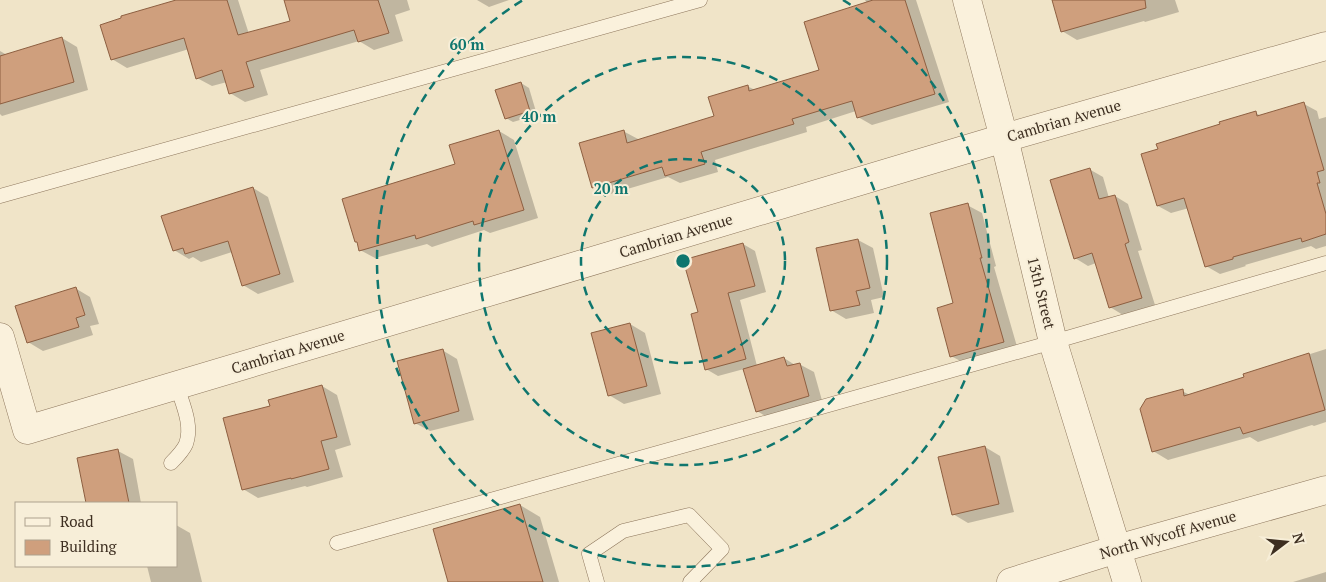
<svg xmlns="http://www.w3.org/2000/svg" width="1326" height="582" font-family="'PT Serif',serif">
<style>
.shadow{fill:#0003}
.building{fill:#cf9f7d;stroke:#8d5f41}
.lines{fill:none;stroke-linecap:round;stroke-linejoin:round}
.service-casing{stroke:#8d765c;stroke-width:15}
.minor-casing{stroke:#8d765c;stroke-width:29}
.service{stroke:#faf1dc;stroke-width:14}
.minor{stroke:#faf1dc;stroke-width:28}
.ring{fill:none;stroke:#0f766e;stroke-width:2.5;stroke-dasharray:9 6}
.labels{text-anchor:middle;stroke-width:4;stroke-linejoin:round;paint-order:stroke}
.street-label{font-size:15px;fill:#3d2e20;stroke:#f7eed8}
.centre{fill:#0f766e;stroke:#f7eed8;stroke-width:2.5}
.ring-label{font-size:15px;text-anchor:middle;font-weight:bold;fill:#0f766e;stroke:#f7eed8;stroke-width:4;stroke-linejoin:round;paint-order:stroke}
</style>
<rect width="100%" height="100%" fill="#f0e4c8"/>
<g class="shadow">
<path d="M 197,0 L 238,0 L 249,34 L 292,21 L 285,0 L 407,0 L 410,10 L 395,15 L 403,41 L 374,50 L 359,41 L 260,70 L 268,95 L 245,102 L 230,93 L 227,82 L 212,86 L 197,78 L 189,49 L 127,68 L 112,59 Z"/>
<path d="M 477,0 L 509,0 L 489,7 Z"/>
<path d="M 865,0 L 916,0 L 949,102 L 872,125 L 858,117 L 856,111 L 806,127 L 807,132 L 715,160 L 718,172 L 680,183 L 668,177 L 607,195 L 593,187 L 623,131 L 638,139 L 638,141 L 715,117 L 747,86 L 755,90 L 821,71 L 867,3 Z"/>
<path d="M 1053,0 L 1175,0 L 1179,12 L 1145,22 L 1144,21 L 1077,40 L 1062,31 Z"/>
<path d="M 62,38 L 77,47 L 88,90 L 2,116 L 0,114 L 0,51 L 7,55 Z"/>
<path d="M 521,83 L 529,88 L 537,115 L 513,122 L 506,118 Z"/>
<path d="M 1304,104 L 1317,111 L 1319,119 L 1326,117 L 1326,246 L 1316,249 L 1311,246 L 1245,265 L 1246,266 L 1220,274 L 1206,266 L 1189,208 L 1171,213 L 1158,206 L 1256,113 L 1261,116 Z"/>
<path d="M 499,131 L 514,140 L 538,218 L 490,233 L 484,230 L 432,247 L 427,244 L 375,258 L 360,250 L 457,165 Z"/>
<path d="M 1089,169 L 1103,177 L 1109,198 L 1115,196 L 1128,204 L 1142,250 L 1138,251 L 1155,305 L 1123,315 L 1110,307 L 1096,263 L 1088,266 L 1075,258 Z"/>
<path d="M 253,188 L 268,197 L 294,282 L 258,294 L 243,285 L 232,252 L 201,262 L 193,257 L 189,259 L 174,250 Z"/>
<path d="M 967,205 L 982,213 L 996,266 L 994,267 L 1018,350 L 966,364 L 951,356 L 955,304 Z"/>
<path d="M 858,240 L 873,248 L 884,297 L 871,300 L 874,313 L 846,319 L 831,310 Z"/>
<path d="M 743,244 L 755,251 L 766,292 L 740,300 L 757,366 L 784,358 L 795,365 L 799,364 L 814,372 L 823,404 L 772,420 L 757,411 L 744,369 L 718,376 L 706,369 L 699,313 Z"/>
<path d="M 75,288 L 90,297 L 99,324 L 90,326 L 93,335 L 43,351 L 28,342 Z"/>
<path d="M 630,324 L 645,333 L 661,394 L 624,404 L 609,395 Z"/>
<path d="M 1326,349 L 1326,422 L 1314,426 L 1312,425 L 1258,442 L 1250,437 L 1168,460 L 1153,451 L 1182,391 L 1190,395 L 1245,378 L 1244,375 Z"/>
<path d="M 442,350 L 457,359 L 474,420 L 430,431 L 415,423 Z"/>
<path d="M 322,386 L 337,395 L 351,445 L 335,450 L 343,477 L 307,487 L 305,486 L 258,498 L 243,489 L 272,407 Z"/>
<path d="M 985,447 L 1000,456 L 1014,512 L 968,523 L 953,514 Z"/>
<path d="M 118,451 L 133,459 L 141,503 L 87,503 L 78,459 Z"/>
<path d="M 520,505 L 540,517 L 559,582 L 450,582 Z"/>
<path d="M 176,525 L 190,533 L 202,582 L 151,582 L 147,566 L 176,566 Z"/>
<path d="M 1326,572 L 1326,582 L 1293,582 Z"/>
</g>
<g class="building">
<path d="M 176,0 L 227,0 L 238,35 L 290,21 L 284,0 L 378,0 L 389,33 L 358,42 L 354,30 L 246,62 L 254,87 L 229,94 L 222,70 L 196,79 L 184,38 L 111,60 L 100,25 L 121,18 L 121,16 Z"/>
<path d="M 873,0 L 905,0 L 935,94 L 857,118 L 852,101 L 792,119 L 794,124 L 701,152 L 705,164 L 665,176 L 662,167 L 592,188 L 579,143 L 624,130 L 627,143 L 714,116 L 708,97 L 748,85 L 749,91 L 819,70 L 804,22 Z"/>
<path d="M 1052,0 L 1145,0 L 1146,8 L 1061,32 Z"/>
<path d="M 62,37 L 74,82 L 0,104 L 0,56 Z"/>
<path d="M 521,82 L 530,111 L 505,119 L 495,90 Z"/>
<path d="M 1304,102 L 1324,170 L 1317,172 L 1320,183 L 1317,183 L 1326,214 L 1326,234 L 1302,242 L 1301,238 L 1233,257 L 1233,259 L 1205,267 L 1184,198 L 1157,206 L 1141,154 L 1158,149 L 1156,144 L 1220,124 L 1219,122 L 1256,111 L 1257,116 Z"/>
<path d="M 499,130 L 524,210 L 474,225 L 473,221 L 416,239 L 415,235 L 359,251 L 357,242 L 355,242 L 342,199 L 455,164 L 449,145 Z"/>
<path d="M 1090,168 L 1099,199 L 1115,195 L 1129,242 L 1125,244 L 1142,298 L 1109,308 L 1092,253 L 1074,259 L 1050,180 Z"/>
<path d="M 253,187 L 280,274 L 242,286 L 228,241 L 185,254 L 183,248 L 173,251 L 161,216 Z"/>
<path d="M 968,203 L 982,258 L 980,258 L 1004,342 L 950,357 L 937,308 L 953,303 L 930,213 Z"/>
<path d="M 858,239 L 870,288 L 856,291 L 860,305 L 830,311 L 816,248 Z"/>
<path d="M 743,243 L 755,286 L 728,293 L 746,359 L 705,370 L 691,314 L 698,312 L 683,260 Z"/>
<path d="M 76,287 L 85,315 L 76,318 L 79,327 L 27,343 L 15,306 Z"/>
<path d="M 630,323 L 647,386 L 608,396 L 591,333 Z"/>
<path d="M 443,349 L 459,411 L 414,424 L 397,361 Z"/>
<path d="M 1309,353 L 1325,410 L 1243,434 L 1240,427 L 1152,452 L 1140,409 L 1146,399 L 1183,389 L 1184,396 L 1244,377 L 1243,374 Z"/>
<path d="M 784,357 L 787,366 L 800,363 L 809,396 L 756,412 L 743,369 Z"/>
<path d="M 322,385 L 337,437 L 321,441 L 329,469 L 291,479 L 291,478 L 242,490 L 223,418 L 270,406 L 268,400 Z"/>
<path d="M 985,446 L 999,504 L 952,515 L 938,457 Z"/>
<path d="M 118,449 L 129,503 L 86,503 L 77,458 Z"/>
<path d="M 520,504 L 543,582 L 448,582 L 433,529 Z"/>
</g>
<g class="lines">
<g class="service-casing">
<g id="service">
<path d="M 0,196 L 700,0"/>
<path d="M 171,463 C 177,457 183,451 186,444 C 193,425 182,403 177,386"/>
<path d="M 337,543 L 1053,342 L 1326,263"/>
<path d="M 597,582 L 589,554 L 623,531 L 689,515 L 722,549 L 690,582"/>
</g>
</g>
<g class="minor-casing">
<g id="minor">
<path d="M 967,0 L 1004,138 L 1053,342 L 1127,582"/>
<path d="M 0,337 L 27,430 L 1004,138 L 1326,46"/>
<path d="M 1011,582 L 1117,549 L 1326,490"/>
</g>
</g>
<use href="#service" class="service"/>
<use href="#minor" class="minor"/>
</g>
<g class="ring">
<circle cx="683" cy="261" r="102"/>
<circle cx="683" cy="261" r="204"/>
<path d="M843 0A306 306 0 1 1 523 0"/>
</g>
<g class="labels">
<g class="street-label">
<text transform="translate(1064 121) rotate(-16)" y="5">Cambrian Avenue</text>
<text transform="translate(676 236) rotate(-17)" y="5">Cambrian Avenue</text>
<text transform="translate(1041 293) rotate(76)" y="5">13th Street</text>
<text transform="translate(288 352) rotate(-17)" y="5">Cambrian Avenue</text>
<text transform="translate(1168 535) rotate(-16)" y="5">North Wycoff Avenue</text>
</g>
</g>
<circle cx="683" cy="261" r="8" class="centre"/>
<g class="ring-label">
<text x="467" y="50">60 m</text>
<text x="539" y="122">40 m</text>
<text x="611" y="194">20 m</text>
</g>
<rect x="15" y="502" width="162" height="65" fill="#f7eed8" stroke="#ada18e"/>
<rect x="25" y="518" width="25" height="8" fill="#faf1dc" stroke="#ada18e"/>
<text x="60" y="527" font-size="15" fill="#3d2e20">Road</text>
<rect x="25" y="540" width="25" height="15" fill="#cf9f7d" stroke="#ada18e"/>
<text x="60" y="552" font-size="15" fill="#3d2e20">Building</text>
<g transform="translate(1286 542) rotate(74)" stroke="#f7eed8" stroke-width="4" paint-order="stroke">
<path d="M0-4L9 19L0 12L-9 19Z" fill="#3d2e20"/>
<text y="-8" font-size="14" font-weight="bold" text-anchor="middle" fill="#3d2e20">N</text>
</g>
</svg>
